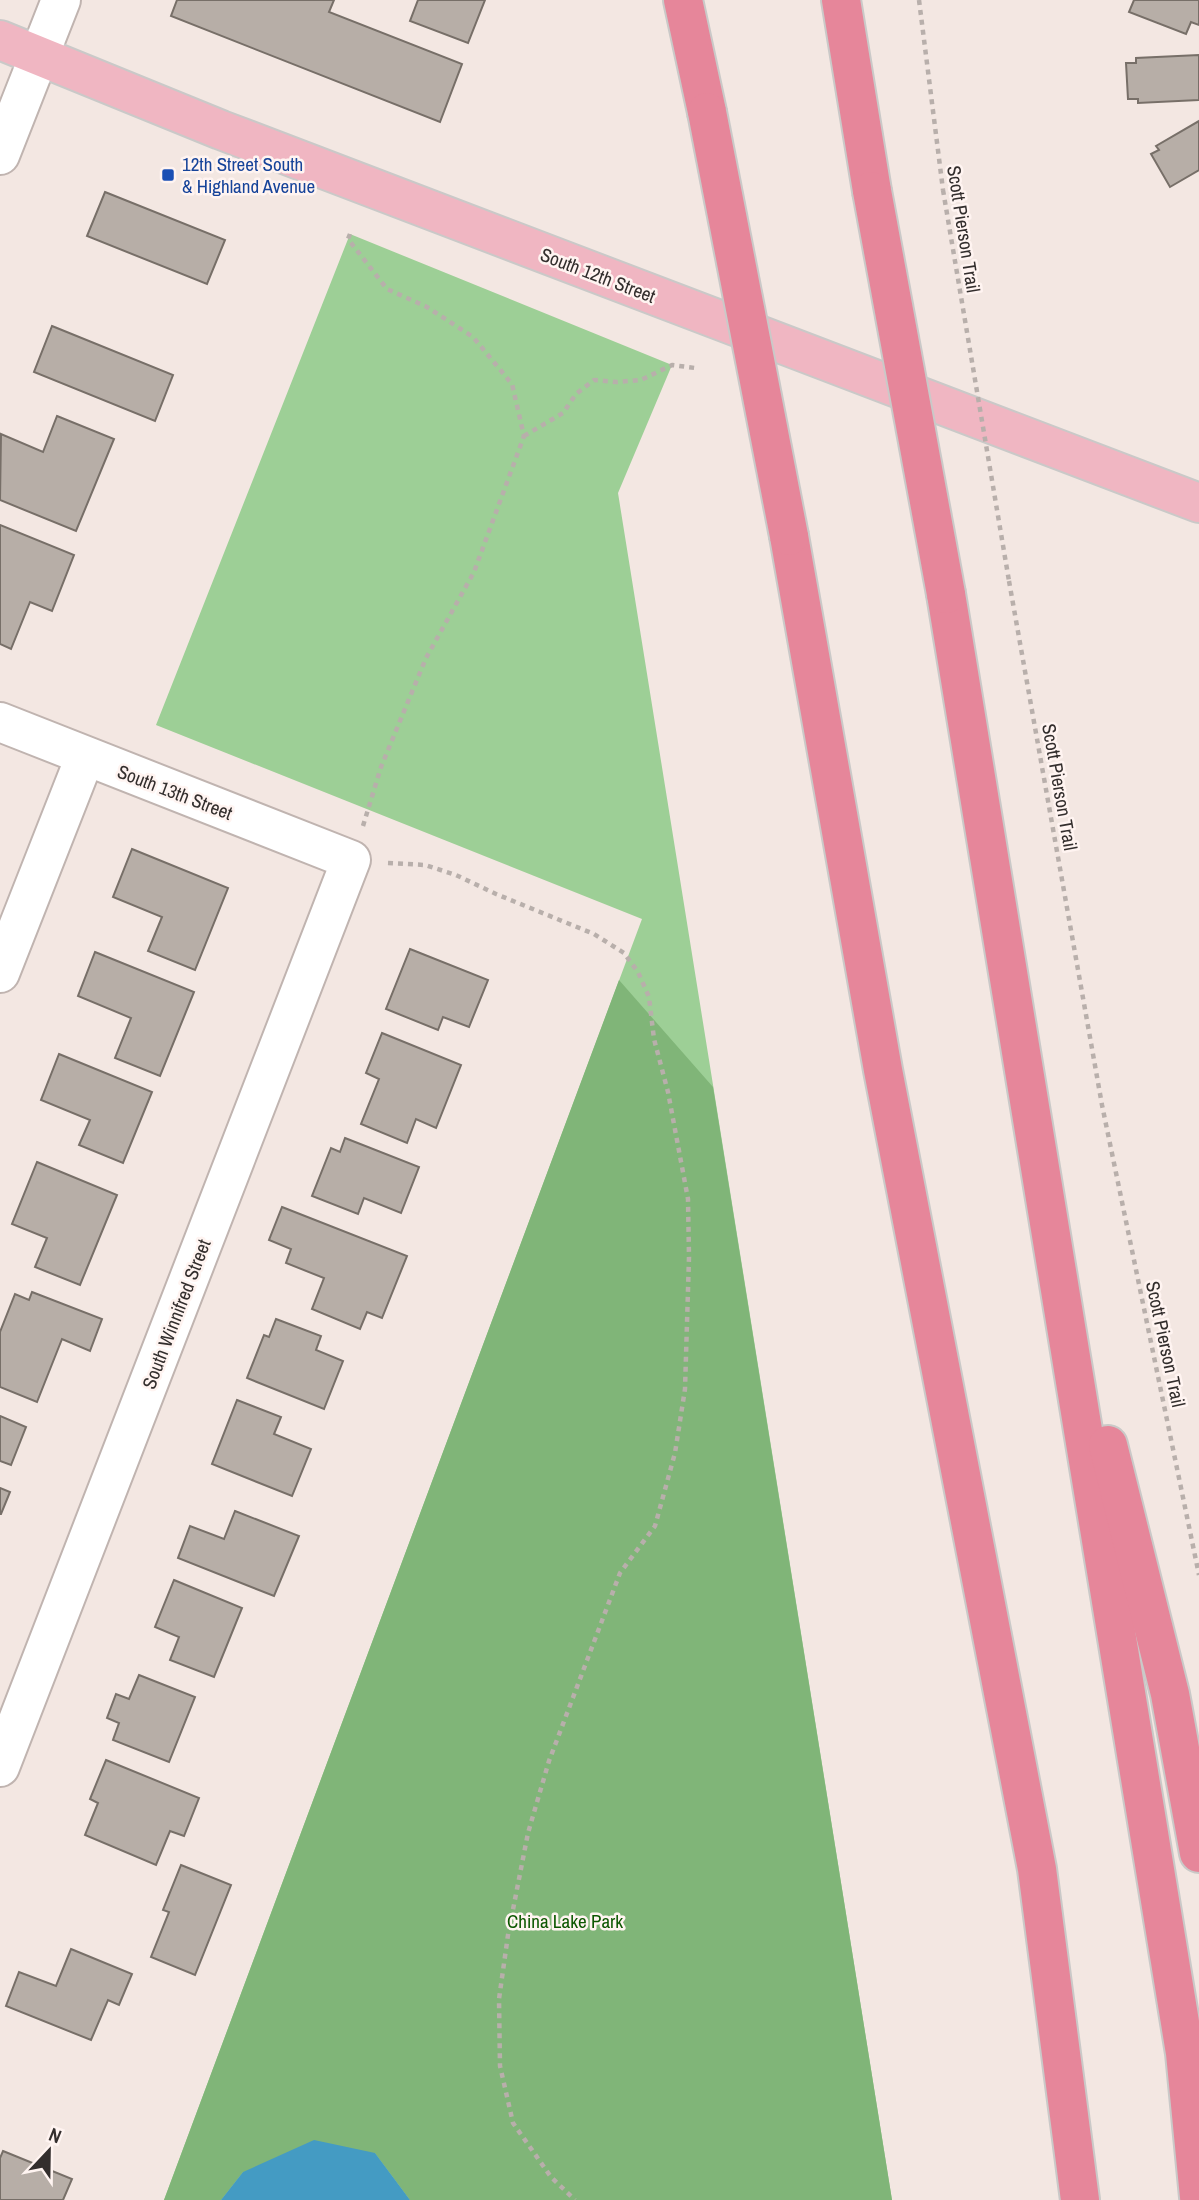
<svg xmlns="http://www.w3.org/2000/svg" width="1199" height="2200" font-family="'Archivo Narrow',sans-serif">
<style>
.green{fill:#9dcf96}
.forest{fill:#80b578}
.water{fill:#449bc3}
.building{fill:#b7aea7;stroke:#776f68;stroke-width:2}
.lines{fill:none;stroke-linecap:round;stroke-linejoin:round}
.minor-casing{stroke:#c0b4b0;stroke-width:42}
.major-casing{stroke:#cac9c8;stroke-width:42}
.highway-casing{stroke:#cac9c8;stroke-width:42}
.path{stroke:#b8afab;stroke-width:4.5;stroke-dasharray:5 5;stroke-linecap:butt}
.minor{stroke:#fff;stroke-width:38}
.major{stroke:#f0b6c2;stroke-width:38}
.highway{stroke:#e6869a;stroke-width:38}
.highway-bridge-casing{stroke:#cac9c8;stroke-width:42;stroke-linecap:butt}
.path-bridge{stroke:#b8afab;stroke-width:4.5;stroke-dasharray:5 5;stroke-linecap:butt}
.highway-bridge{stroke:#e6869a;stroke-width:38}
.transit-dot{fill:#1a4fb4;stroke:#fff4f1;stroke-width:2.5}
.labels{text-anchor:middle;stroke-width:5;stroke-linejoin:round;paint-order:stroke}
.transit-label{font-size:19px;fill:#164399;stroke:#fff4f1;text-anchor:start}
.street-label{font-size:19px;fill:#332e2d;stroke:#fff4f1}
.park-label{font-size:19px;fill:#0c5701;stroke:#fff4f1}
</style>
<rect width="100%" height="100%" fill="#f3e7e2"/>
<path class="green" d="M 350,234 L 672,365 L 618,493 L 892,2200 L 164,2200 L 642,919 L 156,725 Z"/>
<path class="forest" d="M 619,980 L 713,1087 L 892,2200 L 410,2200 L 375,2153 L 243,2172 L 221,2200 L 164,2200 Z"/>
<path class="water" d="M 314,2140 L 375,2153 L 410,2200 L 221,2200 L 243,2172 Z"/>
<g class="building">
<path d="M 177,0 L 334,0 L 329,12 L 462,64 L 440,122 L 171,16 Z"/>
<path d="M 418,0 L 485,0 L 468,43 L 410,21 Z"/>
<path d="M 1134,0 L 1199,0 L 1199,25 L 1191,22 L 1186,34 L 1129,12 Z"/>
<path d="M 1199,55 L 1199,100 L 1138,103 L 1138,99 L 1128,99 L 1126,63 L 1136,63 L 1136,58 Z"/>
<path d="M 1199,121 L 1199,170 L 1170,187 L 1151,154 L 1159,150 L 1156,146 Z"/>
<path d="M 105,192 L 225,240 L 207,284 L 87,236 Z"/>
<path d="M 52,326 L 173,375 L 155,421 L 34,372 Z"/>
<path d="M 57,416 L 114,439 L 76,531 L 0,500 L 1,434 L 43,452 Z"/>
<path d="M 0,525 L 74,555 L 52,611 L 30,602 L 11,649 L 0,644 Z"/>
<path d="M 132,849 L 228,888 L 195,970 L 148,951 L 162,917 L 113,897 Z"/>
<path d="M 410,949 L 488,980 L 469,1027 L 443,1017 L 438,1030 L 386,1009 Z"/>
<path d="M 95,952 L 194,992 L 160,1076 L 115,1058 L 131,1018 L 78,996 Z"/>
<path d="M 382,1033 L 461,1065 L 436,1128 L 416,1119 L 407,1143 L 361,1124 L 379,1079 L 366,1073 Z"/>
<path d="M 59,1054 L 152,1092 L 123,1163 L 79,1145 L 90,1120 L 41,1100 Z"/>
<path d="M 345,1138 L 419,1167 L 401,1213 L 364,1198 L 358,1214 L 312,1196 L 331,1148 L 340,1152 Z"/>
<path d="M 37,1162 L 117,1195 L 80,1285 L 35,1267 L 47,1238 L 12,1224 Z"/>
<path d="M 282,1207 L 407,1256 L 382,1318 L 367,1312 L 360,1329 L 312,1309 L 324,1278 L 286,1263 L 291,1249 L 269,1240 Z"/>
<path d="M 32,1292 L 102,1319 L 90,1351 L 62,1339 L 37,1402 L 0,1387 L 0,1332 L 15,1294 L 29,1300 Z"/>
<path d="M 276,1319 L 321,1336 L 316,1350 L 343,1361 L 324,1409 L 247,1378 L 264,1335 L 269,1337 Z"/>
<path d="M 237,1400 L 281,1417 L 274,1434 L 311,1449 L 292,1496 L 212,1464 Z"/>
<path d="M 0,1416 L 26,1427 L 11,1465 L 0,1461 Z"/>
<path d="M 0,1488 L 10,1492 L 1,1514 L 0,1514 Z"/>
<path d="M 235,1511 L 299,1536 L 274,1596 L 178,1558 L 190,1526 L 224,1539 Z"/>
<path d="M 174,1580 L 242,1608 L 214,1677 L 170,1660 L 179,1637 L 155,1627 Z"/>
<path d="M 139,1675 L 195,1697 L 169,1762 L 113,1740 L 119,1723 L 107,1718 L 116,1694 L 129,1699 Z"/>
<path d="M 106,1760 L 199,1798 L 184,1836 L 170,1831 L 156,1865 L 85,1835 L 98,1803 L 90,1799 Z"/>
<path d="M 181,1865 L 231,1885 L 195,1975 L 151,1957 L 169,1912 L 163,1910 Z"/>
<path d="M 71,1949 L 132,1974 L 119,2005 L 108,2000 L 91,2040 L 6,2006 L 19,1972 L 56,1986 Z"/>
<path d="M 3,2151 L 72,2179 L 63,2200 L 0,2200 L 0,2158 Z"/>
</g>
<g class="lines">
<g class="minor-casing">
<g id="minor">
<path d="M 0,155 L 61,0"/>
<path d="M 0,722 L 351,860 L 0,1767"/>
<path d="M 0,973 L 85,757"/>
</g>
</g>
<g class="major-casing">
<path id="major" d="M 0,40 L 221,130 L 1199,503"/>
</g>
<g class="highway-casing">
<g id="highway">
<path d="M 683,0 L 707,112"/>
<path d="M 841,0 L 872,191"/>
<path d="M 789,536 L 883,1070 L 1037,1869 L 1080,2200"/>
<path d="M 946,594 L 1185,2053 L 1199,2197"/>
<path d="M 1108,1445 L 1170,1694 L 1199,1853"/>
</g>
</g>
<g class="path">
<path d="M 919,0 L 943,190"/>
<path d="M 350,234 L 348,239 L 387,289 L 427,307 L 473,337 L 512,384 L 524,436 L 474,572 L 426,658 L 381,767 L 363,826"/>
<path d="M 524,436 L 563,413 L 576,394 L 594,380 L 617,382 L 641,380 L 672,365 L 695,368"/>
<path d="M 1009,581 L 1102,1105 L 1199,1575"/>
<path d="M 388,863 L 425,865 L 456,875 L 496,894 L 594,934 L 624,953 L 638,972 L 649,997 L 654,1039 L 668,1092 L 688,1199 L 689,1257 L 685,1389 L 675,1453 L 655,1526 L 620,1573 L 549,1761 L 528,1833 L 508,1935 L 499,1999 L 500,2066 L 513,2123 L 551,2177 L 575,2200"/>
</g>
<use href="#minor" class="minor"/>
<use href="#major" class="major"/>
<use href="#highway" class="highway"/>
<g class="highway-bridge-casing">
<g id="highway-bridge">
<path d="M 707,112 L 789,536"/>
<path d="M 872,191 L 946,594"/>
</g>
</g>
<path class="path-bridge" d="M 943,190 L 1009,581"/>
<use href="#highway-bridge" class="highway-bridge"/>
</g>
<rect class="transit-dot" x="161" y="168" width="14" height="14" rx="3.5"/>
<g class="labels">
<g class="transit-label">
<text x="182" y="171">12th Street South<tspan x="182" dy="22">&amp; Highland Avenue</tspan></text>
</g>
<g class="street-label">
<text transform="translate(964 229) rotate(81)" y="7">Scott Pierson Trail</text>
<text transform="translate(598 275) rotate(21)" y="7">South 12th Street</text>
<text transform="translate(1060 787) rotate(80)" y="7">Scott Pierson Trail</text>
<text transform="translate(175 792) rotate(21)" y="7">South 13th Street</text>
<text transform="translate(176 1314) rotate(-69)" y="7">South Winnifred Street</text>
<text transform="translate(1166 1344) rotate(78)" y="7">Scott Pierson Trail</text>
</g>
<g class="park-label">
<text x="565" y="1928">China Lake Park</text>
</g>
</g>
<g transform="translate(49 2151) rotate(22)" stroke="#fff4f1" stroke-width="5" paint-order="stroke">
<path d="M0-5L12 26L0 18L-12 26Z" fill="#332e2d"/>
<text y="-10" font-size="19" font-weight="bold" text-anchor="middle" fill="#332e2d">N</text>
</g>
</svg>
